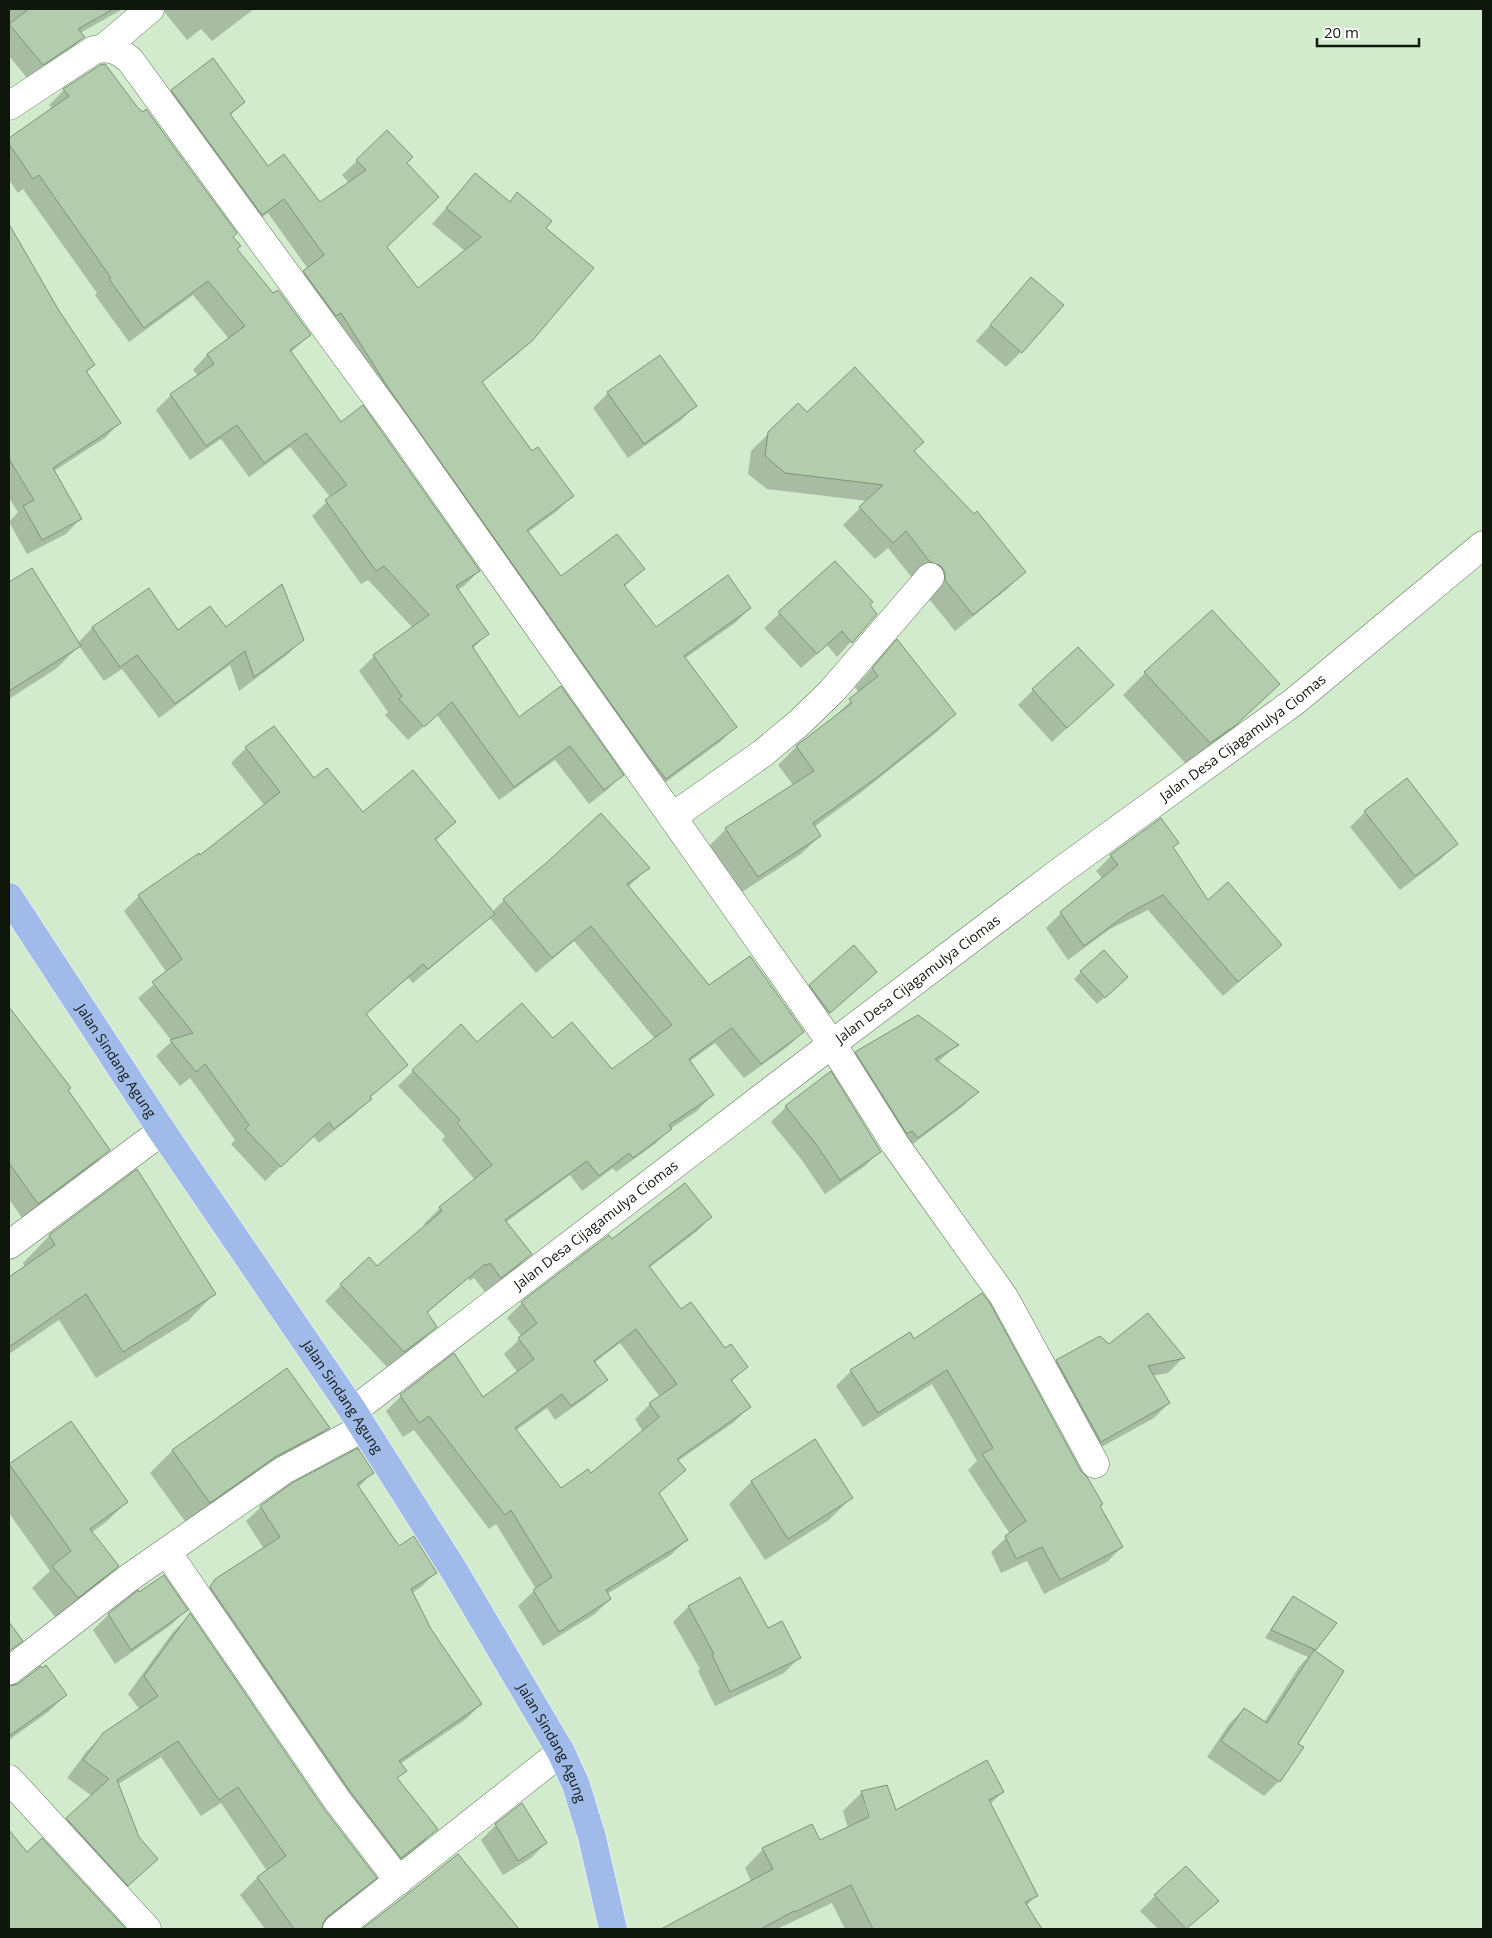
<svg xmlns="http://www.w3.org/2000/svg" width="1492" height="1938" font-family="'Open Sans',sans-serif">
<style>
.shadow{fill:#0003;fill-rule:evenodd}
.building{fill:#b3ccad;stroke:#7c9477;fill-rule:evenodd}
.lines{fill:none;stroke-linecap:round;stroke-linejoin:round}
.minor-casing{stroke:#60765b;stroke-width:29}
.primary-casing{stroke:#fff;stroke-width:29}
.minor{stroke:#fff;stroke-width:28}
.primary{stroke:#a0bbea;stroke-width:28}
.labels{text-anchor:middle;stroke-width:5;stroke-linejoin:round;paint-order:stroke}
.street-label{font-size:14px;fill:#0f170d;stroke:#fff}
</style>
<rect width="100%" height="100%" fill="#d2ebcc"/>
<g class="shadow">
<path d="M 9,9 L 123,9 L 80,33 L 83,37 L 68,52 L 28,79 L 9,56 Z"/>
<path d="M 162,9 L 254,9 L 212,41 L 201,29 L 187,40 Z"/>
<path d="M 64,90 L 232,237 L 236,249 L 273,295 L 310,335 L 290,353 L 341,424 L 479,571 L 464,586 L 457,590 L 488,634 L 472,649 L 519,719 L 561,688 L 622,775 L 607,790 L 589,804 L 555,760 L 499,800 L 437,715 L 408,740 L 385,715 L 388,712 L 359,671 L 374,656 L 413,628 L 368,580 L 361,584 L 312,516 L 331,498 L 290,447 L 249,477 L 221,439 L 190,460 L 156,410 L 171,395 L 198,376 L 193,370 L 207,355 L 229,339 L 193,295 L 129,342 L 95,295 L 97,293 L 23,189 L 18,193 L 9,180 L 9,139 L 53,109 L 49,105 Z"/>
<path d="M 172,91 L 244,101 L 230,116 L 267,168 L 320,204 L 349,183 L 342,175 L 357,161 L 405,164 L 385,247 L 418,290 L 465,251 L 432,224 L 475,175 L 509,203 L 518,194 L 545,228 L 531,340 L 515,356 L 481,383 L 532,453 L 572,496 L 557,511 L 527,533 L 561,578 L 643,569 L 624,587 L 656,629 L 750,608 L 735,623 L 684,659 L 735,727 L 720,742 L 651,793 L 289,287 L 308,269 L 268,213 L 247,229 L 157,106 Z"/>
<path d="M 20,246 L 57,310 L 94,365 L 86,373 L 119,423 L 105,438 L 54,471 L 80,519 L 66,534 L 27,554 L 9,522 L 18,512 L 9,498 L 9,252 Z"/>
<path d="M 1031,279 L 1021,352 L 1006,367 L 976,341 Z"/>
<path d="M 660,357 L 695,406 L 680,421 L 628,458 L 593,408 L 608,393 Z"/>
<path d="M 807,413 L 913,451 L 1024,572 L 1007,589 L 955,631 L 888,548 L 875,559 L 843,525 L 867,501 L 767,489 L 748,474 L 751,451 L 769,433 Z"/>
<path d="M 834,563 L 876,614 L 837,657 L 827,645 L 801,668 L 764,628 Z"/>
<path d="M 31,569 L 78,643 L 92,628 L 149,590 L 178,632 L 226,629 L 302,640 L 287,655 L 239,691 L 230,665 L 159,718 L 122,669 L 104,681 L 79,646 L 57,668 L 9,699 L 9,583 Z"/>
<path d="M 897,641 L 955,714 L 937,732 L 859,794 L 814,827 L 820,836 L 801,854 L 739,894 L 708,847 L 726,829 L 793,785 L 778,765 L 796,747 L 833,720 L 832,719 L 859,693 L 855,687 Z"/>
<path d="M 1145,673 L 1256,706 L 1212,747 L 1187,765 L 1123,695 Z"/>
<path d="M 1033,690 L 1097,700 L 1052,742 L 1018,705 Z"/>
<path d="M 246,748 L 314,780 L 363,814 L 455,822 L 435,841 L 492,912 L 504,900 L 648,868 L 628,887 L 709,987 L 803,1032 L 787,1047 L 744,1078 L 715,1043 L 689,1062 L 712,1095 L 697,1111 L 670,1129 L 655,1144 L 616,1172 L 613,1168 L 582,1191 L 570,1175 L 505,1223 L 530,1254 L 515,1270 L 485,1292 L 474,1278 L 470,1281 L 468,1278 L 427,1313 L 435,1327 L 419,1343 L 387,1367 L 325,1301 L 368,1259 L 377,1268 L 426,1226 L 424,1224 L 440,1208 L 475,1180 L 442,1140 L 445,1136 L 398,1086 L 413,1071 L 477,1043 L 552,1040 L 611,1071 L 655,1039 L 574,941 L 536,973 L 490,918 L 413,983 L 408,978 L 365,1015 L 407,1065 L 369,1098 L 355,1114 L 319,1143 L 313,1136 L 265,1181 L 231,1144 L 235,1140 L 190,1078 L 180,1086 L 156,1056 L 172,1041 L 138,998 L 167,973 L 124,911 L 139,896 L 199,855 L 200,857 L 265,806 L 231,763 Z"/>
<path d="M 1365,812 L 1456,844 L 1441,859 L 1400,890 L 1350,827 Z"/>
<path d="M 1172,848 L 1208,902 L 1280,945 L 1223,996 L 1148,910 L 1110,929 L 1068,960 L 1046,928 L 1061,913 L 1103,879 L 1096,871 L 1111,856 Z"/>
<path d="M 1081,972 L 1119,984 L 1097,1004 L 1074,979 Z"/>
<path d="M 810,986 L 860,987 L 814,1027 L 795,1001 Z"/>
<path d="M 9,1009 L 70,1087 L 66,1091 L 108,1150 L 93,1165 L 22,1218 L 9,1199 Z"/>
<path d="M 957,1045 L 937,1063 L 977,1092 L 962,1107 L 902,1152 L 841,1068 L 856,1053 Z"/>
<path d="M 786,1107 L 880,1151 L 865,1166 L 825,1194 L 801,1159 L 771,1122 Z"/>
<path d="M 136,1171 L 214,1294 L 188,1321 L 96,1378 L 59,1320 L 9,1354 L 9,1278 L 25,1267 L 23,1263 L 49,1236 Z"/>
<path d="M 711,1217 L 696,1232 L 649,1268 L 681,1310 L 746,1367 L 731,1382 L 749,1407 L 734,1422 L 678,1461 L 685,1470 L 658,1494 L 686,1540 L 671,1555 L 607,1594 L 610,1599 L 595,1614 L 543,1646 L 518,1606 L 536,1589 L 496,1524 L 489,1529 L 414,1430 L 403,1437 L 386,1411 L 401,1396 L 482,1399 L 518,1373 L 504,1354 L 522,1337 L 507,1318 L 522,1303 L 609,1236 L 612,1241 ZM 620,1343 L 660,1397 L 650,1404 L 635,1419 L 643,1432 L 591,1475 L 561,1490 L 515,1431 L 547,1408 L 555,1420 L 591,1394 L 606,1379 L 594,1363 Z"/>
<path d="M 982,1295 L 1122,1547 L 1107,1562 L 1044,1594 L 1027,1561 L 1001,1573 L 991,1552 L 1010,1534 L 968,1470 L 977,1461 L 932,1384 L 863,1427 L 836,1386 L 851,1371 L 914,1340 Z"/>
<path d="M 1109,1346 L 1183,1358 L 1168,1373 L 1152,1376 L 1169,1403 L 1154,1418 L 1085,1456 L 1042,1376 L 1057,1361 Z"/>
<path d="M 329,1427 L 306,1450 L 187,1524 L 150,1473 L 172,1451 Z"/>
<path d="M 815,1441 L 851,1498 L 829,1520 L 765,1560 L 729,1504 L 751,1482 Z"/>
<path d="M 30,1450 L 127,1502 L 106,1522 L 91,1533 L 117,1566 L 97,1586 L 56,1618 L 32,1588 L 50,1571 L 9,1513 L 9,1465 Z"/>
<path d="M 372,1473 L 358,1488 L 399,1547 L 435,1573 L 421,1587 L 412,1593 L 430,1630 L 481,1704 L 466,1719 L 400,1764 L 405,1770 L 396,1780 L 436,1829 L 422,1844 L 386,1872 L 201,1596 L 216,1580 L 264,1549 L 246,1521 L 261,1507 Z"/>
<path d="M 138,1592 L 186,1610 L 171,1625 L 115,1664 L 93,1630 L 108,1615 Z"/>
<path d="M 1293,1598 L 1336,1623 L 1313,1651 L 1296,1744 L 1279,1781 L 1264,1796 L 1207,1757 L 1229,1724 L 1244,1709 L 1264,1722 L 1299,1667 L 1308,1657 L 1265,1638 L 1286,1605 Z"/>
<path d="M 688,1607 L 767,1630 L 799,1658 L 784,1673 L 715,1706 L 698,1671 L 700,1669 L 673,1622 Z"/>
<path d="M 190,1615 L 323,1810 L 375,1878 L 358,1895 L 321,1924 L 320,1929 L 265,1929 L 240,1895 L 257,1878 L 267,1871 L 221,1803 L 201,1816 L 161,1757 L 117,1785 L 138,1838 L 157,1859 L 111,1902 L 50,1835 L 92,1796 L 67,1778 L 87,1751 L 104,1734 L 140,1710 L 128,1694 L 173,1632 Z"/>
<path d="M 9,1687 L 12,1688 L 66,1695 L 48,1712 L 9,1740 Z"/>
<path d="M 862,1792 L 895,1812 L 1003,1792 L 990,1804 L 1037,1895 L 1026,1906 L 1040,1929 L 845,1929 L 832,1903 L 777,1929 L 675,1929 L 689,1916 L 751,1881 L 745,1868 L 763,1849 L 819,1842 L 848,1828 L 843,1811 ZM 864,1804 L 866,1804 L 872,1823 L 870,1823 Z"/>
<path d="M 496,1825 L 546,1843 L 531,1858 L 503,1875 L 481,1840 Z"/>
<path d="M 9,1832 L 27,1854 L 42,1840 L 126,1929 L 9,1929 Z"/>
<path d="M 458,1855 L 517,1929 L 364,1929 Z"/>
<path d="M 1155,1896 L 1217,1901 L 1186,1929 L 1158,1929 L 1140,1911 Z"/>
</g>
<g class="building">
<path d="M 29,9 L 113,9 L 78,29 L 85,37 L 43,65 L 9,24 Z"/>
<path d="M 213,58 L 245,102 L 230,114 L 268,166 L 284,154 L 320,202 L 366,170 L 356,160 L 387,130 L 413,157 L 407,163 L 439,197 L 387,247 L 418,288 L 481,237 L 446,208 L 475,173 L 510,202 L 517,192 L 552,221 L 546,228 L 594,268 L 532,341 L 482,382 L 532,451 L 538,447 L 574,496 L 527,530 L 561,576 L 617,534 L 645,569 L 624,585 L 656,627 L 728,575 L 751,608 L 684,656 L 737,727 L 666,779 L 648,756 L 387,386 L 341,313 L 336,316 L 303,271 L 324,255 L 284,199 L 262,215 L 171,90 Z"/>
<path d="M 105,64 L 138,108 L 143,112 L 146,109 L 237,233 L 233,237 L 241,246 L 237,249 L 273,293 L 278,290 L 311,335 L 290,350 L 341,422 L 363,405 L 480,571 L 456,586 L 489,634 L 472,646 L 519,717 L 561,686 L 624,775 L 604,790 L 570,746 L 514,787 L 452,702 L 424,727 L 399,699 L 402,696 L 373,655 L 429,615 L 384,566 L 376,571 L 325,500 L 347,485 L 306,433 L 264,463 L 237,425 L 206,446 L 170,394 L 214,364 L 207,354 L 245,326 L 208,281 L 144,328 L 109,279 L 111,278 L 39,175 L 33,179 L 9,144 L 9,138 L 69,96 L 63,89 L 100,65 Z"/>
<path d="M 9,224 L 58,309 L 95,365 L 86,371 L 121,423 L 53,468 L 82,519 L 42,540 L 23,506 L 34,500 L 9,459 Z"/>
<path d="M 1031,277 L 1064,305 L 1022,353 L 990,325 Z"/>
<path d="M 660,355 L 697,406 L 644,444 L 607,392 Z"/>
<path d="M 855,367 L 924,442 L 914,451 L 974,514 L 977,511 L 1026,572 L 973,615 L 945,580 L 945,572 L 941,566 L 930,562 L 906,531 L 893,543 L 859,507 L 883,485 L 785,473 L 765,456 L 768,432 L 798,403 L 807,412 Z"/>
<path d="M 835,561 L 873,602 L 870,605 L 877,614 L 852,643 L 842,631 L 817,654 L 778,612 Z"/>
<path d="M 32,568 L 81,646 L 9,691 L 9,582 Z"/>
<path d="M 282,584 L 304,640 L 254,677 L 245,651 L 175,704 L 137,655 L 120,667 L 92,627 L 149,588 L 178,630 L 210,606 L 226,627 Z"/>
<path d="M 1212,610 L 1280,684 L 1236,725 L 1210,743 L 1144,672 Z"/>
<path d="M 897,639 L 956,714 L 879,776 L 813,823 L 821,836 L 758,877 L 725,828 L 814,771 L 796,746 L 852,703 L 849,699 L 878,676 L 872,668 Z"/>
<path d="M 1078,647 L 1114,685 L 1067,728 L 1032,689 Z"/>
<path d="M 274,726 L 314,778 L 327,768 L 363,812 L 413,770 L 456,822 L 435,839 L 495,914 L 428,969 L 423,964 L 366,1014 L 408,1065 L 370,1097 L 372,1099 L 334,1129 L 329,1122 L 281,1167 L 245,1129 L 249,1125 L 205,1064 L 196,1072 L 170,1040 L 193,1033 L 152,982 L 182,959 L 138,895 L 199,853 L 200,855 L 280,792 L 245,747 Z"/>
<path d="M 1407,778 L 1458,844 L 1415,876 L 1364,811 Z"/>
<path d="M 601,813 L 650,868 L 627,884 L 709,985 L 750,956 L 804,1032 L 761,1064 L 732,1028 L 689,1059 L 714,1095 L 669,1125 L 672,1129 L 633,1158 L 629,1153 L 599,1176 L 587,1161 L 505,1220 L 532,1254 L 501,1278 L 490,1263 L 486,1266 L 485,1264 L 427,1312 L 437,1327 L 404,1352 L 340,1284 L 369,1257 L 377,1266 L 442,1211 L 439,1207 L 492,1165 L 457,1123 L 460,1120 L 412,1070 L 461,1024 L 477,1042 L 522,1003 L 553,1038 L 572,1022 L 612,1069 L 672,1025 L 591,926 L 552,958 L 503,899 L 545,864 Z"/>
<path d="M 1161,818 L 1179,843 L 1173,847 L 1208,900 L 1228,882 L 1282,945 L 1238,982 L 1163,895 L 1127,914 L 1084,946 L 1060,912 L 1118,865 L 1110,855 Z"/>
<path d="M 854,945 L 877,972 L 830,1013 L 809,985 Z"/>
<path d="M 1104,950 L 1128,977 L 1105,998 L 1080,971 Z"/>
<path d="M 9,1007 L 71,1088 L 68,1090 L 110,1150 L 38,1204 L 9,1163 Z"/>
<path d="M 918,1015 L 959,1045 L 935,1059 L 979,1092 L 918,1138 L 912,1131 L 907,1134 L 855,1052 Z"/>
<path d="M 831,1071 L 881,1152 L 840,1180 L 816,1144 L 785,1106 Z"/>
<path d="M 137,1169 L 216,1294 L 123,1352 L 86,1294 L 9,1347 L 9,1277 L 55,1245 L 49,1235 Z"/>
<path d="M 685,1183 L 712,1217 L 649,1266 L 681,1309 L 691,1302 L 725,1348 L 731,1344 L 748,1367 L 731,1380 L 751,1407 L 677,1459 L 686,1470 L 659,1493 L 688,1540 L 606,1590 L 611,1599 L 559,1632 L 533,1590 L 552,1577 L 511,1510 L 505,1515 L 429,1416 L 419,1423 L 400,1395 L 454,1353 L 483,1397 L 534,1359 L 518,1338 L 537,1323 L 521,1302 L 609,1235 L 612,1239 ZM 636,1329 L 677,1384 L 649,1403 L 659,1417 L 591,1473 L 588,1469 L 561,1488 L 515,1428 L 562,1394 L 571,1406 L 608,1380 L 594,1361 Z"/>
<path d="M 982,1293 L 991,1305 L 1081,1471 L 1087,1477 L 1103,1504 L 1100,1506 L 1123,1547 L 1060,1580 L 1042,1547 L 1016,1559 L 1005,1536 L 1026,1521 L 982,1454 L 993,1448 L 947,1370 L 878,1413 L 850,1370 L 910,1332 L 914,1339 Z"/>
<path d="M 1148,1313 L 1185,1358 L 1148,1366 L 1170,1403 L 1101,1442 L 1056,1360 L 1100,1336 L 1109,1344 Z"/>
<path d="M 287,1368 L 330,1428 L 275,1457 L 210,1503 L 172,1450 Z"/>
<path d="M 71,1421 L 128,1502 L 90,1529 L 119,1566 L 78,1598 L 52,1566 L 71,1551 L 9,1464 Z"/>
<path d="M 815,1439 L 853,1498 L 788,1539 L 751,1481 Z"/>
<path d="M 358,1448 L 374,1473 L 357,1484 L 399,1546 L 414,1536 L 437,1573 L 411,1589 L 431,1629 L 482,1704 L 399,1761 L 407,1771 L 397,1778 L 438,1829 L 401,1858 L 350,1791 L 210,1587 L 215,1579 L 280,1537 L 260,1506 L 292,1483 Z"/>
<path d="M 164,1575 L 188,1610 L 131,1650 L 108,1614 L 138,1590 L 139,1592 Z"/>
<path d="M 740,1577 L 768,1628 L 782,1621 L 801,1658 L 730,1692 L 712,1655 L 714,1654 L 688,1606 Z"/>
<path d="M 1293,1596 L 1337,1623 L 1316,1650 L 1271,1630 Z"/>
<path d="M 190,1613 L 324,1809 L 377,1878 L 327,1917 L 323,1923 L 322,1929 L 294,1929 L 257,1877 L 286,1856 L 238,1787 L 219,1800 L 178,1741 L 117,1780 L 139,1837 L 158,1859 L 128,1886 L 66,1818 L 109,1779 L 83,1760 L 103,1733 L 158,1696 L 144,1676 Z"/>
<path d="M 9,1622 L 23,1641 L 9,1651 Z"/>
<path d="M 1314,1650 L 1344,1671 L 1298,1744 L 1304,1747 L 1280,1782 L 1221,1741 L 1244,1708 L 1267,1723 Z"/>
<path d="M 46,1665 L 67,1695 L 9,1736 L 9,1686 L 18,1684 L 41,1666 L 42,1668 Z"/>
<path d="M 987,1760 L 1004,1792 L 989,1800 L 1038,1896 L 1025,1902 L 1042,1929 L 873,1929 L 851,1885 L 795,1912 L 794,1911 L 761,1929 L 661,1929 L 773,1869 L 762,1848 L 812,1824 L 820,1840 L 869,1817 L 861,1791 L 887,1785 L 896,1810 Z"/>
<path d="M 522,1803 L 547,1843 L 518,1861 L 495,1824 Z"/>
<path d="M 9,1830 L 27,1852 L 42,1838 L 126,1929 L 9,1929 Z"/>
<path d="M 458,1854 L 519,1929 L 362,1929 L 409,1893 Z"/>
<path d="M 1186,1866 L 1219,1901 L 1186,1929 L 1154,1895 Z"/>
</g>
<g class="lines">
<g class="minor-casing">
<g id="minor">
<path d="M 105,47 L 150,9"/>
<path d="M 9,106 L 94,50 C 110,46 118,50 130,60 L 397,426 L 832,1044 L 895,1144 L 1004,1297 L 1095,1464"/>
<path d="M 672,817 L 763,753 L 799,723 L 832,691 L 930,577"/>
<path d="M 9,1245 L 162,1131"/>
<path id="s1" d="M 353,1411 L 832,1044 L 1058,873 L 1295,701 L 1483,545"/>
<path d="M 167,1552 L 337,1800 L 399,1881"/>
<path d="M 9,1671 L 130,1577 L 284,1470 L 363,1428"/>
<path d="M 9,1779 L 147,1929"/>
<path d="M 337,1929 L 561,1752"/>
</g>
</g>
<g class="primary-casing">
<g id="primary">
<path id="s2" d="M 9,897 L 162,1131 L 353,1411 L 455,1572 L 561,1752 L 576,1785 L 592,1837 L 613,1929"/>
</g>
</g>
<use href="#minor" class="minor"/>
<use href="#primary" class="primary"/>
</g>
<g class="labels">
<g class="street-label">
<text dy="5" stroke="none"><textPath href="#s1" startOffset="1116">Jalan Desa Cijagamulya Ciomas</textPath></text>
<text dy="5" stroke="none"><textPath href="#s1" startOffset="711">Jalan Desa Cijagamulya Ciomas</textPath></text>
<text dy="5" stroke="none"><textPath href="#s2" startOffset="196">Jalan Sindang Agung</textPath></text>
<text dy="5" stroke="none"><textPath href="#s1" startOffset="306">Jalan Desa Cijagamulya Ciomas</textPath></text>
<text dy="5" stroke="none"><textPath href="#s2" startOffset="601">Jalan Sindang Agung</textPath></text>
<text dy="5" stroke="none"><textPath href="#s2" startOffset="1006">Jalan Sindang Agung</textPath></text>
</g>
</g>
<rect width="1492" height="1938" fill="none" stroke="#0f170d" stroke-width="20"/>
<path d="M1317 38v8h102v-8" fill="none" stroke="#0f170d" stroke-width="2.5"/>
<text x="1324" y="38" font-size="15" fill="#0f170d" stroke="#ffffff" stroke-width="4" paint-order="stroke">20 m</text>
</svg>
